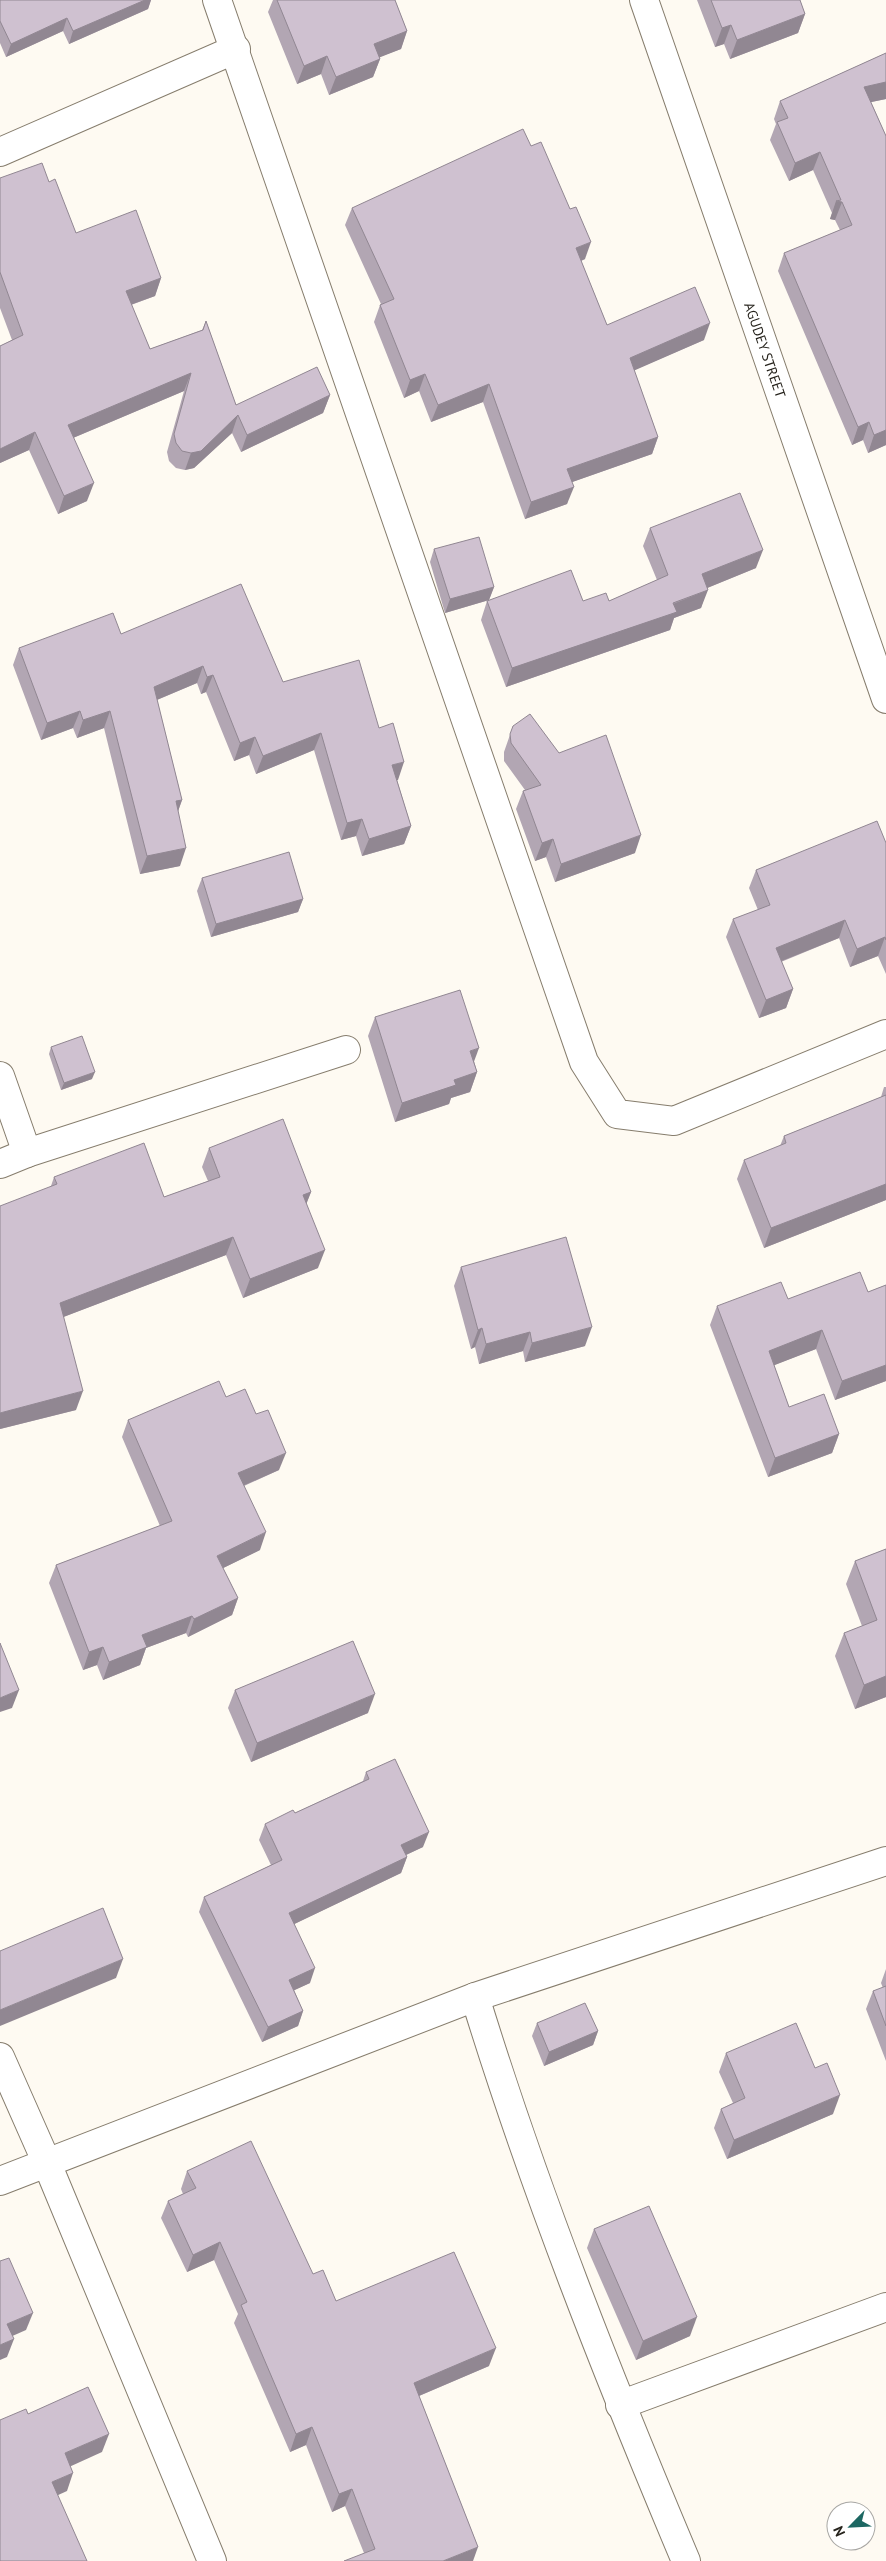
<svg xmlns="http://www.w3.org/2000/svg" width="886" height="2561" font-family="'PT Sans',sans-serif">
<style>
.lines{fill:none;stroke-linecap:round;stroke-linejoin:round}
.street-casing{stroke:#867d6d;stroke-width:30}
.street{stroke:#fff;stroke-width:28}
.wall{fill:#b2a6b3}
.shaded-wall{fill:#918792}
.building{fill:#cfc1d0;stroke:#918792}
.labels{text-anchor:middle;stroke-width:4;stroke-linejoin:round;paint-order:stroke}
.street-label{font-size:14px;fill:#26231c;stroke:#fff}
</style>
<rect width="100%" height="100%" fill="#fefaf2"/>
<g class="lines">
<g class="street-casing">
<g id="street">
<path d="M 217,0 L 584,1062 L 617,1114 L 674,1121 L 886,1034"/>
<path d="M 644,0 L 886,699"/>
<path d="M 0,152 L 236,49"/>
<path d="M 0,1076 L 27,1153"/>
<path d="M 0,1164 L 27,1153 L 346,1050"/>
<path d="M 475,1997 C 534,2189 608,2376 686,2561"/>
<path d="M 0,2057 L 46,2161 L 212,2561"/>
<path d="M 0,2181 L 475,1997 L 886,1861"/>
<path d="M 620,2405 L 886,2307"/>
</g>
</g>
<use href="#street" class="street"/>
</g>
<g class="wall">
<path d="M 0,0 L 151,0 L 148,9 L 69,44 L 63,31 L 6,57 L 0,43 Z"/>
<path d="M 273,0 L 395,0 L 407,31 L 401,49 L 379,57 L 380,59 L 373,77 L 329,95 L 321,74 L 297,84 L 268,12 Z"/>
<path d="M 697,0 L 800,0 L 805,14 L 798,33 L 730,59 L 724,44 L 715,47 Z"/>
<path d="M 886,53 L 886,99 L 871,102 L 886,136 L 886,445 L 868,453 L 863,440 L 852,445 L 778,271 L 784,253 L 840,230 L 835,220 L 830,219 L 832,213 L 813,170 L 789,181 L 770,140 L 776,124 L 774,119 L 780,101 Z"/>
<path d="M 531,146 L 585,259 L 581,261 L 607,325 L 704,340 L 634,370 L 658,437 L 652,454 L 572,482 L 567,504 L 525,519 L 483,402 L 431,422 L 419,391 L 404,398 L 374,322 L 380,305 L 381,304 L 345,225 L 352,208 Z"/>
<path d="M 0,178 L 49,182 L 76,233 L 161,278 L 155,296 L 131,305 L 150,349 L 202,330 L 206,321 L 236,405 L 330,395 L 323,413 L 241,452 L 232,433 L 194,468 L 185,470 L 176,468 L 169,461 L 167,452 L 184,391 L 73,438 L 87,501 L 58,514 L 29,450 L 0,463 L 0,346 L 12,340 L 0,308 Z"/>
<path d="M 650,528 L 756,568 L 707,588 L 701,608 L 674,618 L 670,630 L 506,687 L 481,620 L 487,601 L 609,601 L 657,580 L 643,546 Z"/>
<path d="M 434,549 L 494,587 L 489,600 L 445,613 L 430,562 Z"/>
<path d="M 121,634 L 283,682 L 379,728 L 398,780 L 397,780 L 411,826 L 404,844 L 362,856 L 356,836 L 341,840 L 314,750 L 256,774 L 249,755 L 234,761 L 206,692 L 201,694 L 197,683 L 157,700 L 182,800 L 178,811 L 180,866 L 140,874 L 104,728 L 77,738 L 73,728 L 41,740 L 13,665 L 19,648 Z"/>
<path d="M 513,726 L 559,753 L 635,853 L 555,882 L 546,857 L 535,861 L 516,809 L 523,791 L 525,790 L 504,761 L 504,752 Z"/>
<path d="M 886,843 L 886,974 L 878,956 L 850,967 L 839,938 L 781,962 L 793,989 L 786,1008 L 759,1018 L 726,937 L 733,919 L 758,910 L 749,888 L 756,870 Z"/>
<path d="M 202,878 L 303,899 L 298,912 L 211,937 L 197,891 Z"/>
<path d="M 375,1017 L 474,1061 L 477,1072 L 470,1092 L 451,1098 L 449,1104 L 395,1122 L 368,1036 Z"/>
<path d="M 51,1047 L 92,1079 L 61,1090 L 49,1054 Z"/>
<path d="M 884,1087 L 886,1087 L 886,1200 L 764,1248 L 737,1179 L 744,1160 L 780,1146 L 784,1136 L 881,1097 Z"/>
<path d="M 209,1148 L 311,1192 L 306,1204 L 318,1268 L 243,1298 L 226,1255 L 63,1317 L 76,1410 L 0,1429 L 51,1186 L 54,1177 L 164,1197 L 208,1181 L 202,1167 Z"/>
<path d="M 461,1267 L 585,1346 L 525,1362 L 523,1351 L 479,1364 L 475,1347 L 471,1349 L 454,1286 Z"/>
<path d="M 886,1285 L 886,1381 L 835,1400 L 816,1349 L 774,1365 L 789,1407 L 839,1434 L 832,1453 L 768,1477 L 710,1325 L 717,1306 L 788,1299 L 868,1292 Z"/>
<path d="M 226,1397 L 279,1470 L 244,1486 L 260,1550 L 223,1568 L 238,1598 L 232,1615 L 188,1637 L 186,1633 L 146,1648 L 140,1665 L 103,1680 L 97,1665 L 83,1670 L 49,1583 L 56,1565 L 160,1526 L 122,1437 L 128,1420 Z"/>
<path d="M 886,1549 L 886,1697 L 855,1709 L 835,1656 L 844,1633 L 862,1626 L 846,1584 L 855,1561 Z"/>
<path d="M 235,1690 L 368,1713 L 251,1762 L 228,1708 Z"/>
<path d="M 366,1772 L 423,1847 L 406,1855 L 407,1857 L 401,1873 L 294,1924 L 310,1983 L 294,1990 L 303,2011 L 298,2026 L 262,2042 L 199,1912 L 204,1897 L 271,1865 L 259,1840 L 265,1824 L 295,1813 L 363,1781 Z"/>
<path d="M 886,1969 L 886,2061 L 866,2009 L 873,1991 L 883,1988 L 881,1983 Z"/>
<path d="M 537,2023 L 598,2031 L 593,2045 L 544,2066 L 532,2036 Z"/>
<path d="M 726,2053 L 833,2114 L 727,2159 L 714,2128 L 721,2109 L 733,2103 L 719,2072 Z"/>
<path d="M 187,2171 L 313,2274 L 336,2301 L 489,2366 L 419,2396 L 478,2547 L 364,2553 L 345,2506 L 332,2512 L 306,2445 L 290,2452 L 234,2323 L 238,2314 L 214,2260 L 187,2272 L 161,2218 L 168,2201 L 183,2194 L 181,2189 Z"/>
<path d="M 594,2229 L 690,2336 L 636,2360 L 587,2248 Z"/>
</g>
<g class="shaded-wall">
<path d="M 145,0 L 151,0 L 148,9 L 69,44 L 73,31 Z"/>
<path d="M 805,14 L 798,33 L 730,59 L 737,40 Z"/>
<path d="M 67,18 L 63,31 L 6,57 L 11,44 Z"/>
<path d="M 731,25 L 724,44 L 715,47 L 722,28 Z"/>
<path d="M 407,31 L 401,49 L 368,62 L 374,44 Z"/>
<path d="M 327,56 L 321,74 L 297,84 L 304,66 Z"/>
<path d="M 380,59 L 373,77 L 329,95 L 336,77 Z"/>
<path d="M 886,82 L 886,99 L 857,105 L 864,87 Z"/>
<path d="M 820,152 L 813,170 L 789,181 L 795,163 Z"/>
<path d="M 836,201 L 842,202 L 835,220 L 830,219 Z"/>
<path d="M 591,242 L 585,259 L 569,266 L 576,248 Z"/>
<path d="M 161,278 L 155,296 L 119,309 L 126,291 Z"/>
<path d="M 710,323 L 704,340 L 624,375 L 630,358 Z"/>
<path d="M 191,373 L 184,391 L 61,443 L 68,425 Z"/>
<path d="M 425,374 L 419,391 L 404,398 L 410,380 Z"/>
<path d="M 489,384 L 483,402 L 431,422 L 438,405 Z"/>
<path d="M 330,395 L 323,413 L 241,452 L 247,435 Z"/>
<path d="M 238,415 L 232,433 L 194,468 L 185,470 L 191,453 Z"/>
<path d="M 869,422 L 863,440 L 852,445 L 858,427 Z"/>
<path d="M 886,430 L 886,445 L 868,453 L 874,435 Z"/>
<path d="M 35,432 L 29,450 L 0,463 L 0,449 Z"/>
<path d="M 658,437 L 652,454 L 561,486 L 567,469 Z"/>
<path d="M 94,483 L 87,501 L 58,514 L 64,496 Z"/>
<path d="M 574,487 L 567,504 L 525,519 L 531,502 Z"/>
<path d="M 763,550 L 756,568 L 695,593 L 702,574 Z"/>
<path d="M 494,587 L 489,600 L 445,613 L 450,599 Z"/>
<path d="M 708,590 L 701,608 L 674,618 L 670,630 L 506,687 L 512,668 Z"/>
<path d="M 203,666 L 197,683 L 147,704 L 154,687 Z"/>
<path d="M 213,675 L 206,692 L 201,694 L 207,677 Z"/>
<path d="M 80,711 L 73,728 L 41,740 L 47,723 Z"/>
<path d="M 110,711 L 104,728 L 77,738 L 83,720 Z"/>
<path d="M 321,733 L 314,750 L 256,774 L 263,756 Z"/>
<path d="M 255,737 L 249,755 L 234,761 L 240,743 Z"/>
<path d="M 404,762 L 398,780 L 386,783 L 392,765 Z"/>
<path d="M 182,800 L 176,817 L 176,801 Z"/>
<path d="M 362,819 L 356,836 L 341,840 L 347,823 Z"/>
<path d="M 411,826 L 404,844 L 362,856 L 369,839 Z"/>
<path d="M 641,835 L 635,853 L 555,882 L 561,864 Z"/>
<path d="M 553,839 L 546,857 L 535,861 L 542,843 Z"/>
<path d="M 186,848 L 180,866 L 140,874 L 147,856 Z"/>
<path d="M 303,899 L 298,912 L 211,937 L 216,924 Z"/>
<path d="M 845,920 L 839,938 L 769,966 L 776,948 Z"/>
<path d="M 885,937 L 878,956 L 850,967 L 857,949 Z"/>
<path d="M 793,989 L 786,1008 L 759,1018 L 766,1000 Z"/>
<path d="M 479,1048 L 472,1067 L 470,1051 Z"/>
<path d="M 95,1072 L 92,1079 L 61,1090 L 64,1083 Z"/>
<path d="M 477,1072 L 470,1092 L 451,1098 L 449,1104 L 395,1122 L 402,1103 L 454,1080 Z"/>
<path d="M 886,1184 L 886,1200 L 764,1248 L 771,1228 Z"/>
<path d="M 311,1192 L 304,1210 L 303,1195 Z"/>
<path d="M 233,1237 L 226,1255 L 53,1321 L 60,1303 Z"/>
<path d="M 325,1250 L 318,1268 L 243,1298 L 250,1279 Z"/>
<path d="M 592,1327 L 585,1346 L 525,1362 L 532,1343 Z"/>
<path d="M 482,1328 L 475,1347 L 471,1349 L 478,1330 Z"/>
<path d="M 822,1330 L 816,1349 L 762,1370 L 769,1351 Z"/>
<path d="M 530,1332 L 523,1351 L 479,1364 L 486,1344 Z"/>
<path d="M 886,1365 L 886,1381 L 835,1400 L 842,1381 Z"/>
<path d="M 83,1391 L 76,1410 L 0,1429 L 0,1413 Z"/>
<path d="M 839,1434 L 832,1453 L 768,1477 L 775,1458 Z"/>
<path d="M 286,1453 L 279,1470 L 231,1491 L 238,1473 Z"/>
<path d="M 266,1532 L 260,1550 L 211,1574 L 217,1556 Z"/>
<path d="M 238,1598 L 232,1615 L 188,1637 L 194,1619 Z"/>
<path d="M 192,1616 L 186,1633 L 146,1648 L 140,1665 L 103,1680 L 109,1662 L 142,1635 Z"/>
<path d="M 103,1647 L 97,1665 L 83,1670 L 89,1652 Z"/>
<path d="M 886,1676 L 886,1697 L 855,1709 L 864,1685 Z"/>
<path d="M 19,1690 L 12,1708 L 0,1712 L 0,1698 Z"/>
<path d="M 375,1694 L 368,1713 L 251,1762 L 257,1743 Z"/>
<path d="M 429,1832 L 423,1847 L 395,1860 L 401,1845 Z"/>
<path d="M 407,1857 L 401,1873 L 284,1929 L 289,1913 Z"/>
<path d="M 123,1959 L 116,1978 L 0,2026 L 0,2010 Z"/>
<path d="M 315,1968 L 310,1983 L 284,1995 L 289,1980 Z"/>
<path d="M 303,2011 L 298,2026 L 262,2042 L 268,2027 Z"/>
<path d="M 598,2031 L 593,2045 L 544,2066 L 549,2052 Z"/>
<path d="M 840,2095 L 833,2114 L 727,2159 L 734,2140 Z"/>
<path d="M 220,2242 L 214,2260 L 187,2272 L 193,2255 Z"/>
<path d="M 33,2313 L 26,2330 L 1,2341 L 7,2324 Z"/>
<path d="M 697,2317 L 690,2336 L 636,2360 L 643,2341 Z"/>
<path d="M 14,2339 L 7,2357 L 0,2360 L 0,2345 Z"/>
<path d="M 496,2348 L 489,2366 L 407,2401 L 414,2383 Z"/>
<path d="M 312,2427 L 306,2445 L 290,2452 L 296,2434 Z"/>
<path d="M 109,2434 L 102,2452 L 58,2472 L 65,2453 Z"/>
<path d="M 73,2473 L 67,2491 L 45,2501 L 52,2482 Z"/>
<path d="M 352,2489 L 345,2506 L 332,2512 L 339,2494 Z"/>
<path d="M 478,2547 L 473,2561 L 443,2561 Z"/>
</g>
<g class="building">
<path d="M 0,0 L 145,0 L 73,31 L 67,18 L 11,44 L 0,21 Z"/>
<path d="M 277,0 L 395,0 L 407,31 L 374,44 L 380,59 L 336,77 L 327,56 L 304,66 Z"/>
<path d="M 711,0 L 800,0 L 805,14 L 737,40 L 731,25 L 722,28 Z"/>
<path d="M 886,53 L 886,82 L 864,87 L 886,136 L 886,430 L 874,435 L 869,422 L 858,427 L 784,253 L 852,225 L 842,202 L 836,201 L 841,200 L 820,152 L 795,163 L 777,122 L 788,118 L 780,101 Z"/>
<path d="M 523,129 L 531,146 L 541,142 L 570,209 L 576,207 L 591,242 L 576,248 L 607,325 L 695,287 L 710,323 L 630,358 L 658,437 L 567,469 L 574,487 L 531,502 L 489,384 L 438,405 L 425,374 L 410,380 L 380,305 L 394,299 L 352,208 Z"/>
<path d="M 42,163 L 49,182 L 55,179 L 76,233 L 136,210 L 161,278 L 126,291 L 150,349 L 203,330 L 206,321 L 236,405 L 317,367 L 330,395 L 247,435 L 238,415 L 201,451 L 191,453 L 182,451 L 176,443 L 174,434 L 191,373 L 68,425 L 94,483 L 64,496 L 35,432 L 0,449 L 0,346 L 23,335 L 0,272 L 0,178 Z"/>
<path d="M 740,493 L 763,550 L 702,574 L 708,590 L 673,603 L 677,612 L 512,668 L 487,601 L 571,570 L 583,601 L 606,593 L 609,601 L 668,575 L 650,528 Z"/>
<path d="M 479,537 L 494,587 L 450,599 L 434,549 Z"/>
<path d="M 241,584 L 283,682 L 359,660 L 379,728 L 393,723 L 404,762 L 392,765 L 411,826 L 369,839 L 362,819 L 347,823 L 321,733 L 263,756 L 255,737 L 240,743 L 213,675 L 207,677 L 203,666 L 154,687 L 182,800 L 176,801 L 186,848 L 147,856 L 110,711 L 83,720 L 80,711 L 47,723 L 19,648 L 113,613 L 121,634 Z"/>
<path d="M 530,714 L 559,753 L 606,735 L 641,835 L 561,864 L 553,839 L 542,843 L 523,791 L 541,785 L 511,743 L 510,734 L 513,726 Z"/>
<path d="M 877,821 L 886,843 L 886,940 L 885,937 L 857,949 L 845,920 L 776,948 L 793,989 L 766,1000 L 733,919 L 770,905 L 756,870 Z"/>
<path d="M 289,852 L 303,899 L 216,924 L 202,878 Z"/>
<path d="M 460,990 L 479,1048 L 470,1051 L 477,1072 L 454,1080 L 456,1085 L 402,1103 L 375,1017 Z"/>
<path d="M 82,1036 L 95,1072 L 64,1083 L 51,1047 Z"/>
<path d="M 886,1095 L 886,1184 L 771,1228 L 744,1160 L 786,1143 L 784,1136 Z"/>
<path d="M 283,1119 L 311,1192 L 303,1195 L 325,1250 L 250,1279 L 233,1237 L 60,1303 L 83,1391 L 0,1413 L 0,1206 L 57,1184 L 54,1177 L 144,1143 L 164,1197 L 220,1177 L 209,1148 Z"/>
<path d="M 566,1237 L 592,1327 L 532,1343 L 530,1332 L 486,1344 L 482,1328 L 478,1330 L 461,1267 Z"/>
<path d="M 860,1272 L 868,1292 L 886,1285 L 886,1365 L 842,1381 L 822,1330 L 769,1351 L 789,1407 L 824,1394 L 839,1434 L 775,1458 L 717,1306 L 781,1282 L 788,1299 Z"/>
<path d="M 219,1381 L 226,1397 L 245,1389 L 256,1414 L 268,1410 L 286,1453 L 238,1473 L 266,1532 L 217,1556 L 238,1598 L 194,1619 L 192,1616 L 142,1635 L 147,1647 L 109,1662 L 103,1647 L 89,1652 L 56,1565 L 172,1521 L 128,1420 Z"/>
<path d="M 886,1549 L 886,1676 L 864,1685 L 844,1633 L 877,1620 L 855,1561 Z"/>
<path d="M 353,1641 L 375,1694 L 257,1743 L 235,1690 Z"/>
<path d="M 0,1643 L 19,1690 L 0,1698 Z"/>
<path d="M 395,1759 L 429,1832 L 401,1845 L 407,1857 L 289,1913 L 315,1968 L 289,1980 L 303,2011 L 268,2027 L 204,1897 L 282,1860 L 265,1824 L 293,1810 L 295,1813 L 369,1779 L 366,1772 Z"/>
<path d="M 103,1908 L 123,1959 L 0,2010 L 0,1951 Z"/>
<path d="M 886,1986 L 886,2026 L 873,1991 Z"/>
<path d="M 585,2003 L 598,2031 L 549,2052 L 537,2023 Z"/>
<path d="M 796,2023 L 815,2068 L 827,2063 L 840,2095 L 734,2140 L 721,2109 L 745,2098 L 726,2053 Z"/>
<path d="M 251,2141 L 313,2274 L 323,2270 L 336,2301 L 454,2252 L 496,2348 L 414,2383 L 478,2547 L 443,2561 L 344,2561 L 375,2549 L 352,2489 L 339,2494 L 312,2427 L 296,2434 L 241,2305 L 247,2302 L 220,2242 L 193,2255 L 168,2201 L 196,2188 L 187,2171 Z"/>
<path d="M 649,2206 L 697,2317 L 643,2341 L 594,2229 Z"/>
<path d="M 9,2258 L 33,2313 L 7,2324 L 14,2339 L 0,2345 L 0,2261 Z"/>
<path d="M 88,2387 L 109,2434 L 65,2453 L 73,2473 L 52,2482 L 87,2561 L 0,2561 L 0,2420 L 26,2409 L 28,2414 Z"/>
</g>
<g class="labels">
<g class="street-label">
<text transform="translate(765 350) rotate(71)" y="5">AGUDEY STREET</text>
</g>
</g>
<g transform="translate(851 2526) rotate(246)"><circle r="24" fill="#ffffff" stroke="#a8a7a4"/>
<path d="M0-4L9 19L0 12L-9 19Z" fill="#1c6762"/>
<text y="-8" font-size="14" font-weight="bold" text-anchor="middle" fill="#26231c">N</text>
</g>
</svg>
